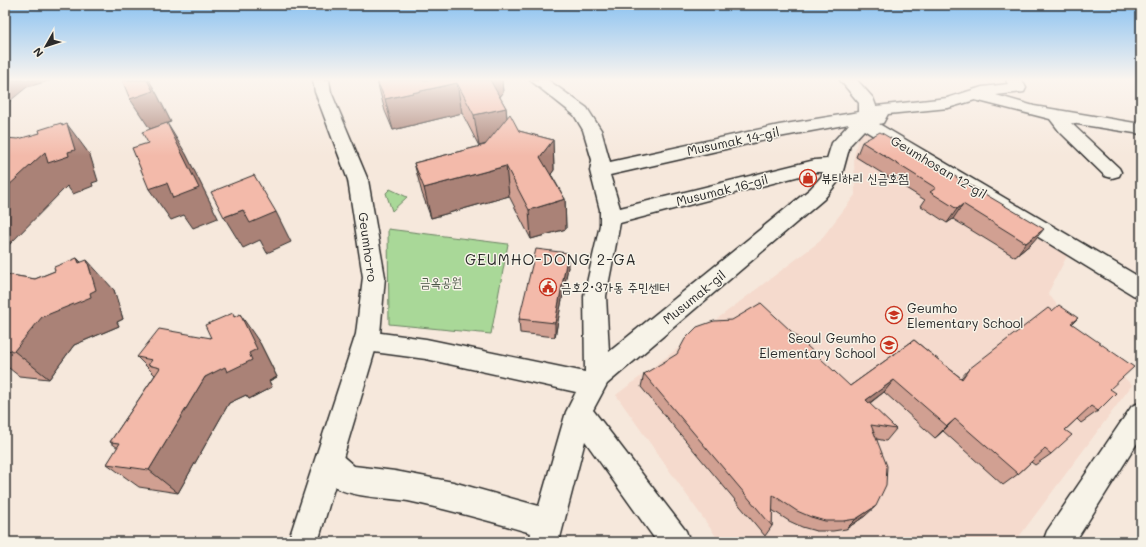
<svg xmlns="http://www.w3.org/2000/svg" width="1146" height="547" font-family="Mali,'Poor Story',sans-serif">
<style>
.built{fill:#f5dacd}
.green{fill:#a9d898;stroke:#6a8262}
.lines{fill:none;stroke-linecap:round;stroke-linejoin:round}
.minor-casing{stroke:#2b2b2b;stroke-width:3}
.tertiary-casing{stroke:#2b2b2b;stroke-width:3}
.minor{fill:#f7f3e8;fill-rule:evenodd}
.tertiary{fill:#f7f3e8;fill-rule:evenodd}
.wall{fill:#d1a092;stroke:#2b2b2b}
.shaded-wall{fill:#aa8277;stroke:#2b2b2b}
.building{fill:#f3baaa;stroke:#2b2b2b}
.labels{text-anchor:middle;stroke-width:3;stroke-linejoin:round;paint-order:stroke}
.street-label{font-size:13px;fill:#2b2b2b;stroke:#f7f3e8}
.poi-label{font-size:13px;fill:#2b2b2b;stroke:#f7f3e8;text-anchor:start}
.park-label{font-size:13px;fill:#4a5646;stroke:#f7f3e8}
.quarter-label{font-size:15px;letter-spacing:1px;fill:#2b2b2b;stroke:#f7f3e8}
</style>
<rect width="100%" height="100%" fill="#f6e8dc"/>
<filter id="ink" filterUnits="userSpaceOnUse"><feTurbulence type="fractalNoise" baseFrequency=".025" numOctaves="2"/><feDisplacementMap in="SourceGraphic" scale="8" xChannelSelector="R" yChannelSelector="G"/><feConvolveMatrix kernelMatrix="1 2 1 2 8 2 1 2 1" color-interpolation-filters="sRGB"/></filter>
<g filter="url(#ink)">
<path class="built" d="M 860,128 L 1067,256 L 1048,293 L 1081,337 L 1132,385 L 1015,542 L 720,542 L 616,395 L 819,242 L 855,195 L 854,157 Z"/>
<g class="green">
<path d="M 390,189 L 407,197 L 392,211 L 386,193 Z"/>
<path d="M 388,229 L 508,244 L 491,334 L 389,324 Z"/>
</g>
<g class="lines">
<g class="minor-casing">
<path id="minor" d="M 530,80 L 548,80 L 587,108 L 601,130 L 610,162 L 779,125 L 859,112 L 859,103 L 840,80 L 857,80 L 873,98 L 876,106 L 947,98 L 982,87 L 1008,84 L 1006,80 L 1022,80 L 1026,88 L 1024,92 L 996,95 L 1034,106 L 1141,124 L 1141,134 L 1071,123 L 1119,168 L 1121,172 L 1119,176 L 1112,178 L 1105,176 L 1060,132 L 1050,119 L 975,100 L 948,108 L 888,114 L 883,123 L 879,124 L 1141,278 L 1141,298 L 1133,295 L 864,130 L 850,145 L 841,178 L 824,199 L 607,384 L 593,410 L 686,531 L 690,542 L 657,542 L 585,441 L 559,542 L 529,542 L 531,533 C 490,521 450,510 408,501 C 389,498 354,497 339,489 C 329,483 320,472 315,462 L 319,453 L 329,449 L 339,453 L 354,466 L 395,471 L 453,482 L 539,506 L 566,412 L 576,392 L 426,359 L 366,351 L 358,348 L 354,341 L 358,334 L 366,331 L 426,339 L 585,372 L 584,296 L 600,225 L 600,210 L 590,171 L 592,160 L 583,130 L 574,115 ZM 849,124 L 832,143 L 827,159 L 815,160 L 620,208 L 610,175 L 779,137 ZM 815,172 L 823,172 L 822,176 L 810,189 L 609,352 L 606,296 L 620,223 Z"/>
</g>
<g class="tertiary-casing">
<g id="tertiary">
<path d="M 313,80 L 329,80 L 331,92 L 368,180 L 385,277 L 380,334 L 318,542 L 288,542 L 356,334 L 363,277 L 348,180 L 315,92 Z"/>
<path d="M 1141,402 L 1141,437 L 1075,542 L 1043,542 L 1047,531 L 1132,406 Z"/>
</g>
</g>
<use href="#minor" class="minor"/>
<use href="#tertiary" class="tertiary"/>
</g>
<g class="wall">
<path d="M 502,80 L 503,93 L 500,97 L 506,108 L 507,118 L 519,131 L 553,140 L 554,170 L 551,174 L 565,199 L 566,229 L 531,239 L 509,196 L 431,218 L 422,193 L 414,163 L 485,145 L 486,144 L 479,146 L 462,113 L 393,130 L 385,111 L 377,81 Z"/>
<path d="M 862,142 L 1032,243 L 1015,257 L 953,219 L 947,223 L 921,206 L 925,200 L 856,157 Z"/>
<path d="M 77,258 L 81,262 L 114,290 L 123,319 L 117,322 L 119,326 L 74,345 L 49,379 L 19,376 L 5,365 L 5,274 L 35,279 L 55,271 Z"/>
<path d="M 568,267 L 555,337 L 520,333 L 519,319 Z"/>
<path d="M 235,316 L 260,343 L 277,377 L 269,381 L 272,387 L 249,399 L 246,395 L 229,403 L 178,493 L 139,487 L 107,464 L 118,448 L 110,442 L 155,375 L 137,357 L 211,338 Z"/>
<path d="M 1078,318 L 1072,324 L 1110,389 L 1098,411 L 1081,423 L 1077,419 L 1065,430 L 1051,454 L 1035,465 L 1031,462 L 1018,474 L 1003,485 L 943,431 L 935,438 L 884,392 L 869,404 L 896,429 L 886,441 L 877,439 L 865,516 L 846,529 L 833,531 L 816,531 L 802,527 L 789,521 L 772,510 L 772,526 L 765,536 L 641,387 L 644,374 L 850,386 L 914,340 L 961,378 L 969,369 Z"/>
</g>
<g class="shaded-wall">
<path d="M 5,80 L 52,80 L 27,87 L 5,105 Z"/>
<path d="M 147,80 L 149,80 L 157,94 L 171,122 L 150,129 L 130,99 Z"/>
<path d="M 488,80 L 502,80 L 503,93 L 491,106 Z"/>
<path d="M 457,83 L 462,113 L 393,130 L 385,99 Z"/>
<path d="M 506,108 L 509,138 L 479,146 L 474,115 Z"/>
<path d="M 61,123 L 71,136 L 67,124 L 90,155 L 98,181 L 92,183 L 93,186 L 73,194 L 67,186 L 7,247 L 5,245 L 5,189 Z"/>
<path d="M 167,123 L 186,154 L 218,218 L 193,228 L 184,215 L 171,220 L 149,189 Z"/>
<path d="M 553,140 L 554,170 L 542,187 L 540,157 Z"/>
<path d="M 506,166 L 509,196 L 431,218 L 424,188 Z"/>
<path d="M 565,199 L 566,229 L 531,239 L 529,210 Z"/>
<path d="M 963,204 L 953,219 L 947,223 L 957,209 Z"/>
<path d="M 243,210 L 276,212 L 291,242 L 267,253 L 260,240 L 243,248 L 224,217 Z"/>
<path d="M 1044,229 L 1032,243 L 1015,257 L 1026,243 Z"/>
<path d="M 568,253 L 568,267 L 555,337 L 555,323 Z"/>
<path d="M 77,258 L 91,273 L 87,260 L 114,290 L 123,319 L 117,322 L 119,326 L 74,345 L 49,379 L 14,351 L 79,263 Z"/>
<path d="M 240,314 L 260,343 L 277,377 L 269,381 L 272,387 L 249,399 L 246,395 L 229,403 L 178,493 L 149,470 L 205,377 L 249,353 Z"/>
<path d="M 894,380 L 884,392 L 856,413 L 866,400 Z"/>
<path d="M 955,419 L 943,431 L 935,438 L 947,426 Z"/>
<path d="M 876,506 L 865,516 L 846,529 L 856,519 Z"/>
</g>
<g class="building">
<path d="M 122,80 L 147,80 L 153,91 L 130,99 Z"/>
<path d="M 381,80 L 490,80 L 506,108 L 474,115 L 457,83 L 385,99 L 377,81 Z"/>
<path d="M 510,114 L 519,131 L 553,140 L 540,157 L 565,199 L 529,210 L 506,166 L 424,188 L 414,163 L 485,145 Z"/>
<path d="M 61,123 L 62,126 L 67,124 L 75,150 L 68,152 L 69,156 L 48,163 L 45,152 L 5,189 L 5,138 L 18,139 L 40,133 L 39,130 Z"/>
<path d="M 167,123 L 199,188 L 173,198 L 167,183 L 149,189 L 132,148 L 148,143 L 142,132 Z"/>
<path d="M 880,132 L 1044,229 L 1026,243 L 963,204 L 957,209 L 930,192 L 936,188 L 862,142 Z"/>
<path d="M 254,175 L 276,212 L 250,223 L 243,210 L 224,217 L 211,192 Z"/>
<path d="M 536,249 L 568,253 L 555,323 L 519,319 Z"/>
<path d="M 77,258 L 79,263 L 87,260 L 96,290 L 90,293 L 91,297 L 42,317 L 14,351 L 5,350 L 5,274 L 35,279 L 55,271 L 54,267 Z"/>
<path d="M 761,303 L 850,386 L 914,340 L 962,379 L 969,369 L 1048,308 L 1052,311 L 1059,305 L 1078,318 L 1071,323 L 1134,367 L 1110,389 L 1116,393 L 1098,411 L 1091,406 L 1065,430 L 1072,435 L 1051,454 L 1045,449 L 1018,474 L 955,419 L 947,426 L 894,380 L 866,400 L 896,429 L 871,425 L 887,466 L 886,485 L 876,506 L 856,519 L 843,521 L 825,521 L 811,517 L 797,511 L 773,495 L 772,526 L 644,374 L 677,354 L 685,339 L 697,327 L 714,321 L 732,320 Z"/>
<path d="M 233,313 L 234,317 L 240,314 L 257,349 L 249,353 L 252,360 L 227,372 L 225,367 L 205,377 L 149,470 L 107,464 L 120,443 L 110,442 L 160,368 L 148,365 L 152,360 L 137,357 L 159,329 L 211,338 L 205,325 Z"/>
</g>
</g>
<linearGradient id="sky" x2="0" y2="1"><stop stop-color="#8bc2f1"/><stop offset="0.51" stop-color="#fbf5ef"/><stop offset="1" stop-color="#fbf5ef" stop-opacity="0"/></linearGradient>
<rect width="1146" height="156" fill="url(#sky)"/>
<defs>
<g id="shop-ring" transform="scale(0.9)"><circle r="9.5" fill="#f7f3e8" stroke="#c8321e" stroke-width="1.5"/><path d="M-5-2.5h2.3a2.7 3.5 0 0 1 5.4 0H5L5.5 6h-11ZM-1.5-2.5h3a1.5 2.3 0 0 0-3 0Z" fill="#c8321e"/></g>
<g id="civic-ring" transform="scale(0.9)"><circle r="9.5" fill="#f7f3e8" stroke="#c8321e" stroke-width="1.5"/><path d="M-.6-6.5H3V-4.5H.6V-3L4-1V1h2V6H-6V1h2V-1L-.6-3ZM-1.2 2.5V6h2.4V2.5Z" fill="#c8321e"/></g>
<g id="school-ring" transform="scale(0.9)"><circle r="9.5" fill="#f7f3e8" stroke="#c8321e" stroke-width="1.5"/><path d="M0-5L7-2L0 1L-7-2ZM-4 1L0 2.5L4 1V4Q0 6-4 4Z" fill="#c8321e"/></g>
</defs>
<g fill-rule="evenodd">
<use href="#shop-ring" x="808" y="178"/>
<use href="#civic-ring" x="548" y="287"/>
<use href="#school-ring" x="894" y="315"/>
<use href="#school-ring" x="889" y="345"/>
</g>
<g class="labels">
<g class="street-label">
<text transform="translate(733 141) rotate(-12)" y="5">Musumak 14-gil</text>
<text transform="translate(939 167) rotate(31)" y="5">Geumhosan 12-gil</text>
<text transform="translate(722 190) rotate(-14)" y="5">Musumak 16-gil</text>
<text transform="translate(368 247) rotate(82)" y="5">Geumho-ro</text>
<text transform="translate(694 297) rotate(-39)" y="5">Musumak-gil</text>
</g>
<g class="poi-label">
<text x="821" y="183">뷰티하리 신금호점</text>
<text x="561" y="292">금호2·3가동 주민센터</text>
<text x="907" y="313">Geumho<tspan x="907" dy="15">Elementary School</tspan></text>
<text x="876" y="343" text-anchor="end">Seoul Geumho<tspan x="876" dy="15">Elementary School</tspan></text>
</g>
<g class="park-label">
<text x="441" y="287">금옥공원</text>
</g>
<g class="quarter-label">
<text x="551" y="265">GEUMHO-DONG 2-GA</text>
</g>
</g>
<rect width="1146" height="547" fill="none" stroke="#f7f3e8" stroke-width="20"/>
<rect x="10" y="10" width="1126" height="527" fill="none" stroke="#2b2b2b" stroke-width="1.5" filter="url(#ink)"/>
<g transform="translate(46 46) rotate(231)" stroke="#f7f3e8" stroke-width="3" paint-order="stroke">
<path d="M0-3L7 15L0 10L-7 15Z" fill="#2b2b2b"/>
<text y="-6" font-size="11" font-weight="bold" text-anchor="middle" fill="#2b2b2b">N</text>
</g>
</svg>
